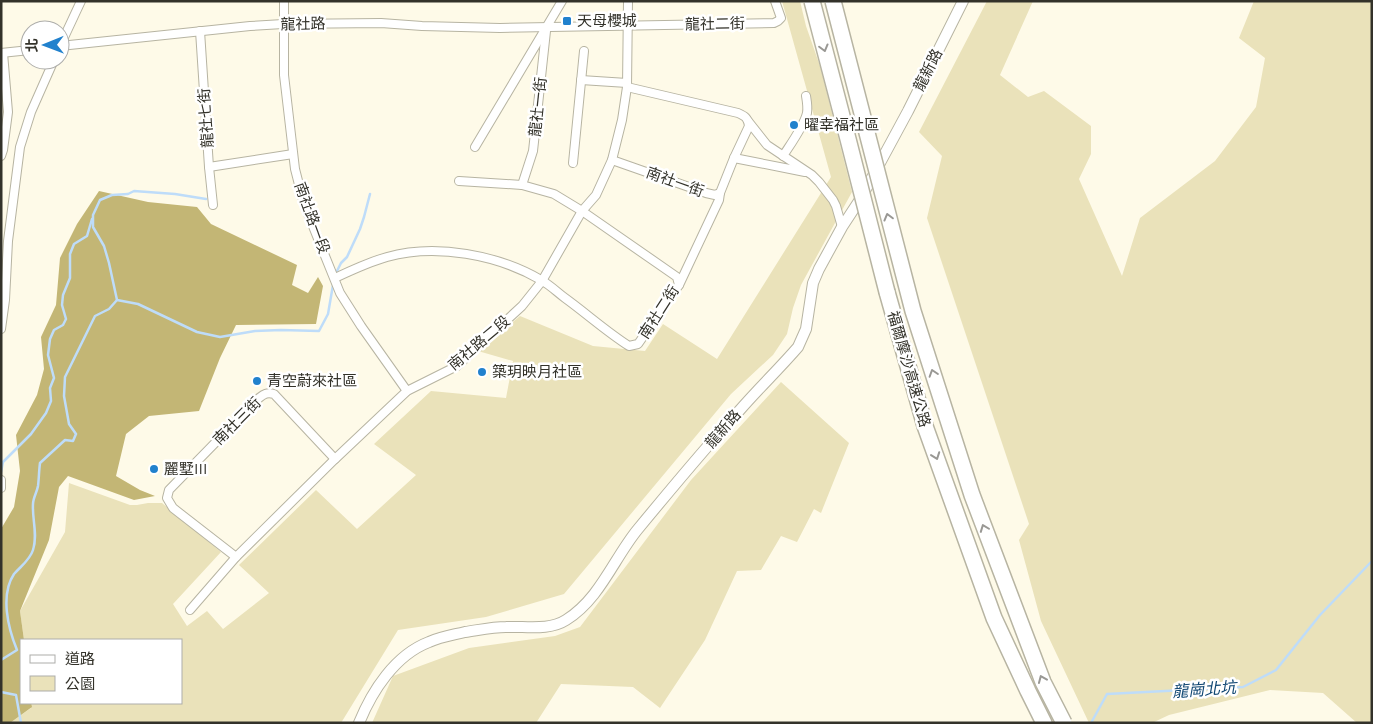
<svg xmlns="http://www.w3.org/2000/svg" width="1373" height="724" font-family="'Work Sans','Noto Sans TC',sans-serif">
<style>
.green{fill:#eae2ba}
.forest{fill:#c3b675}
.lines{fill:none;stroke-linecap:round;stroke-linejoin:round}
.stream{stroke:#bedcf9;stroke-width:2.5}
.minor-casing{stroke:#b7b4a2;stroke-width:10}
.tertiary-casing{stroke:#b7b4a2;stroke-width:12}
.motorway-casing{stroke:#b7b4a2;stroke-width:18}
.minor{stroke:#fff;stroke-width:8}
.tertiary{stroke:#fff;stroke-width:10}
.motorway{stroke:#fff;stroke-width:15}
.motorway-bridge-casing{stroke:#b7b4a2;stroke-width:18;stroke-linecap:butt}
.motorway-bridge{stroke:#fff;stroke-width:15}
.oneway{stroke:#999894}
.poi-dot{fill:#2181cd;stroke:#fff;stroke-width:2}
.labels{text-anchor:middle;stroke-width:5;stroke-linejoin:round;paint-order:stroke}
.poi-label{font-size:15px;fill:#33322a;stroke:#fff;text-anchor:start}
.street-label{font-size:15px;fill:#33322a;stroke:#fff}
.water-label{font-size:16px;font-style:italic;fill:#0f4672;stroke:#fff}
</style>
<rect width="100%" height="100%" fill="#fefae8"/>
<g class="green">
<path d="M 782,1 L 800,1 L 806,26 L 820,66 L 852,192 L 801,285 L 793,308 L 787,334 L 773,355 L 731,394 L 564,594 L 486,617 L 398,630 L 341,723 L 10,723 L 31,708 L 31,703 L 181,703 L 181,640 L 24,640 L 20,611 L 65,532 L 69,483 L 130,505 L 137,505 L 148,503 L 162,503 L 221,552 L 173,604 L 187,626 L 207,611 L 223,629 L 269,593 L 239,565 L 316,490 L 357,529 L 416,475 L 374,444 L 431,391 L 506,398 L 513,361 L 478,351 L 520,316 L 593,346 L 645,351 L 663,324 L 717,359 L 831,177 Z"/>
<path d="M 987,1 L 1033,1 L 1000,75 L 1028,97 L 1044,91 L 1091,126 L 1091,154 L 1079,179 L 1122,276 L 1140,218 L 1215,161 L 1256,107 L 1265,58 L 1239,38 L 1254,1 L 1372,1 L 1372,723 L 1357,723 L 1323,693 L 1270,690 L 1169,715 L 1152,723 L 1089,723 L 1041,621 L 1019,540 L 1029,524 L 927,218 L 942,156 L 919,132 Z"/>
<path d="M 781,382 L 849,443 L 821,513 L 814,509 L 797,542 L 781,536 L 761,570 L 737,571 L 705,640 L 660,708 L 633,687 L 561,684 L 536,723 L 372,723 L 393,676 L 469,648 L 555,636 L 580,627 L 691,480 Z"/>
</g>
<path class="forest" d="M 99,191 L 148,202 L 197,207 L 211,224 L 297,265 L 292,285 L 308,293 L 318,277 L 323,286 L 316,324 L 236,325 L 220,358 L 199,411 L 149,416 L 126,434 L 116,476 L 140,490 L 155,496 L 134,500 L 68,476 L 59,487 L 49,540 L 20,611 L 24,640 L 21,640 L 21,703 L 31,703 L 32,707 L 10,723 L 1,723 L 1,529 L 14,507 L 20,471 L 16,435 L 37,395 L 44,369 L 41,337 L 56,305 L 60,258 L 77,224 Z"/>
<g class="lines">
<g class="stream">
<path d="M 337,271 L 341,263 L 347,257 L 360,229 L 364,217 L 370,194"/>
<path d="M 117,300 L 138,304 L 197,332 L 220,337 L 255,331 L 281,330 L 319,331 L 328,314 L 333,285"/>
<path d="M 1,472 L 3,462 L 31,434 L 46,413 L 51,401 L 50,388 L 54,378 L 48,355 L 50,339 L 54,330 L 63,325 L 66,319 L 62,305 L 63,295 L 70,278 L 70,254 L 74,244 L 87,236 L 92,219"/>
<path d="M 1,660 L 17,650 C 8,628 0,595 14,574 C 21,566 30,560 33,550 C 38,534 32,520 33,504 C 33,498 37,492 38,486 C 39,478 39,470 40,463 L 65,440 L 73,441 L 76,434 L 69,424 L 64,396 L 65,377 L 95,316 L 109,309 L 117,300 L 109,263 L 104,246 L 93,227 L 93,215 L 100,200 L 112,195 L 128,194 L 134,191 L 175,194 L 206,199"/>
<path d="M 1,692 L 16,695 L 21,723"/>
<path d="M 1091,723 L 1107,694 L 1243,687 L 1276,670 L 1320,615 L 1372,561"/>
</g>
<g class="minor-casing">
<g id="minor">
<path d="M 284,1 L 284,75 L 295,169 L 304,204 L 340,293 L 361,326 L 407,391"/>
<path d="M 200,31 L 209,167 L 213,205"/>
<path d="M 60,46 L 250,26 L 283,24 L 381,23 L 422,26 L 500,28 L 774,23 L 778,21 L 781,18 L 775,1"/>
<path d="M 60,46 L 81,1"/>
<path d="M 1,53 L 30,50"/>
<path d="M 581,80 L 627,83"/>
<path d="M 748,121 L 767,145 L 812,175 L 819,182 L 833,200 L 836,206 L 842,227"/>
<path d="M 475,147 L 562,1"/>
<path d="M 1,156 L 3,150 L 8,112 L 3,53"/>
<path d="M 783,156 C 790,145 804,126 807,113 C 808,107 807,102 806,96"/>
<path d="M 734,158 L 805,172"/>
<path d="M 612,160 L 706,193 L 715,195 L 720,193 L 734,158 L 749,126 C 748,118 745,116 738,113 L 627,87"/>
<path d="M 573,163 L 584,51"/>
<path d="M 209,167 L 293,154"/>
<path d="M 522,185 L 533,151 L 546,31"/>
<path d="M 335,278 C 352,270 369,262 387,257 C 436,243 498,255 541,280 C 550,285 557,292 565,298 C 587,314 607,332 629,346 L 638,344 L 679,285 L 677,277 L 582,211 L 554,194 L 522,185 L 459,181"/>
<path d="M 679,285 L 719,200 L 720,193"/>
<path d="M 1,329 L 5,300 L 8,241 L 20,147 L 31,112 L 54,60"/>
<path d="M 1,480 L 1,488"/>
<path d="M 236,557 L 173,508 L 167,498 L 169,490 L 259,398 C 264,394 267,392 274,394 L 335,459"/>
<path d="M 190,610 L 236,557 L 335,459 L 407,391 L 457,366 L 522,306 L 542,281 L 582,211 L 596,195 L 612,160 L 622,120 L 627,87 L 628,1"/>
</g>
</g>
<g class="tertiary-casing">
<path id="tertiary" d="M 359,723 C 372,691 395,655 429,642 C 440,637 453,635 465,632 C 479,630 493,627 506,627 C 525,626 549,631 566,620 C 600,599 614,558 638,529 C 671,489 704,449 739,411 C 758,389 779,369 798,347 L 806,329 L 813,283 L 819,269 L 842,227 L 861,198 L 908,111 L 963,1"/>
</g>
<g class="motorway-casing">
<path id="motorway" d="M 887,292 L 925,426 L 994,618 L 1028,691 L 1044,723"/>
</g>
<use href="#minor" class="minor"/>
<use href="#tertiary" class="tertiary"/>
<use href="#motorway" class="motorway"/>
<g class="motorway-bridge-casing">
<g id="motorway-bridge">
<path d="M 812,1 L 848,139 L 887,292"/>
<path d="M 833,1 L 913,311 L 972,495 L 1043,682 L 1064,723"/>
</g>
</g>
<use href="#motorway-bridge" class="motorway-bridge"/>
</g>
<defs><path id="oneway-chevron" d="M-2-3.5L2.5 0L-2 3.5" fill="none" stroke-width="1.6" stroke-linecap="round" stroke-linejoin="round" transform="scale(1.25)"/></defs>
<g class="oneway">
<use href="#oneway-chevron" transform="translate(824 48) rotate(75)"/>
<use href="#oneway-chevron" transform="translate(888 217) rotate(-105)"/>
<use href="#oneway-chevron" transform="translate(933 373) rotate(-108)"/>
<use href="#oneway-chevron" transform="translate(936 456) rotate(70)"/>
<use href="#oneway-chevron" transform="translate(984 528) rotate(-111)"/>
<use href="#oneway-chevron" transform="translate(1042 679) rotate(-113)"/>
</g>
<g class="poi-dot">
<rect x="562" y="16" width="10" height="10" rx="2.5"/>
<circle cx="794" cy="125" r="5"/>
<circle cx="482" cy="372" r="5"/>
<circle cx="257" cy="381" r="5"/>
<circle cx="154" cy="469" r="5"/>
</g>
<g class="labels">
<g class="poi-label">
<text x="577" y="26">天母櫻城</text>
<text x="804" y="130">曜幸福社區</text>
<text x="492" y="377">築玥映月社區</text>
<text x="267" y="386">青空蔚來社區</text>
<text x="164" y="474">麗墅III</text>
</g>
<g class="street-label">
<text transform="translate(303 24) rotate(-1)" y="5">龍社路</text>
<text transform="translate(715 24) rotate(-1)" y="5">龍社二街</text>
<text transform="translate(928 70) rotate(-63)" y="5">龍新路</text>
<text transform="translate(538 107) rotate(-84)" y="5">龍社一街</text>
<text transform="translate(206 118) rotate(-94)" y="5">龍社七街</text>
<text transform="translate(675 182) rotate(20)" y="5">南社一街</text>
<text transform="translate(312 218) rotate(70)" y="5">南社路一段</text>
<text transform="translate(659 312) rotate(-57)" y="5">南社二街</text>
<text transform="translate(479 343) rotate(-40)" y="5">南社路二段</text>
<text transform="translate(909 369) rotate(74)" y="5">福爾摩沙高速公路</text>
<text transform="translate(237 421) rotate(-45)" y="5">南社三街</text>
<text transform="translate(723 429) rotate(-49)" y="5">龍新路</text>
</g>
<g class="water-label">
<text transform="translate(1204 689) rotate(-4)" y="6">龍崗北坑</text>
</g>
</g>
<rect width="1373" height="724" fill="none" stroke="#33322a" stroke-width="5"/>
<rect x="20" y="639" width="162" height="65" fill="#ffffff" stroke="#adadaa"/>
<rect x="30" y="655" width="25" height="8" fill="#ffffff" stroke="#adadaa"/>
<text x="65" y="664" font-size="15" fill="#33322a">道路</text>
<rect x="30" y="676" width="25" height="15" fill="#eae2ba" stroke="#adadaa"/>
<text x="65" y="689" font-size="15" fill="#33322a">公園</text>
<g transform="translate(45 45) rotate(269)"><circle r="24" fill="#ffffff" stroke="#adadaa"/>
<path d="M0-4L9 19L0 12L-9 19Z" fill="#2181cd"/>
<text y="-8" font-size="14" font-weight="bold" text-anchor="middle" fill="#33322a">北</text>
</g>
</svg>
